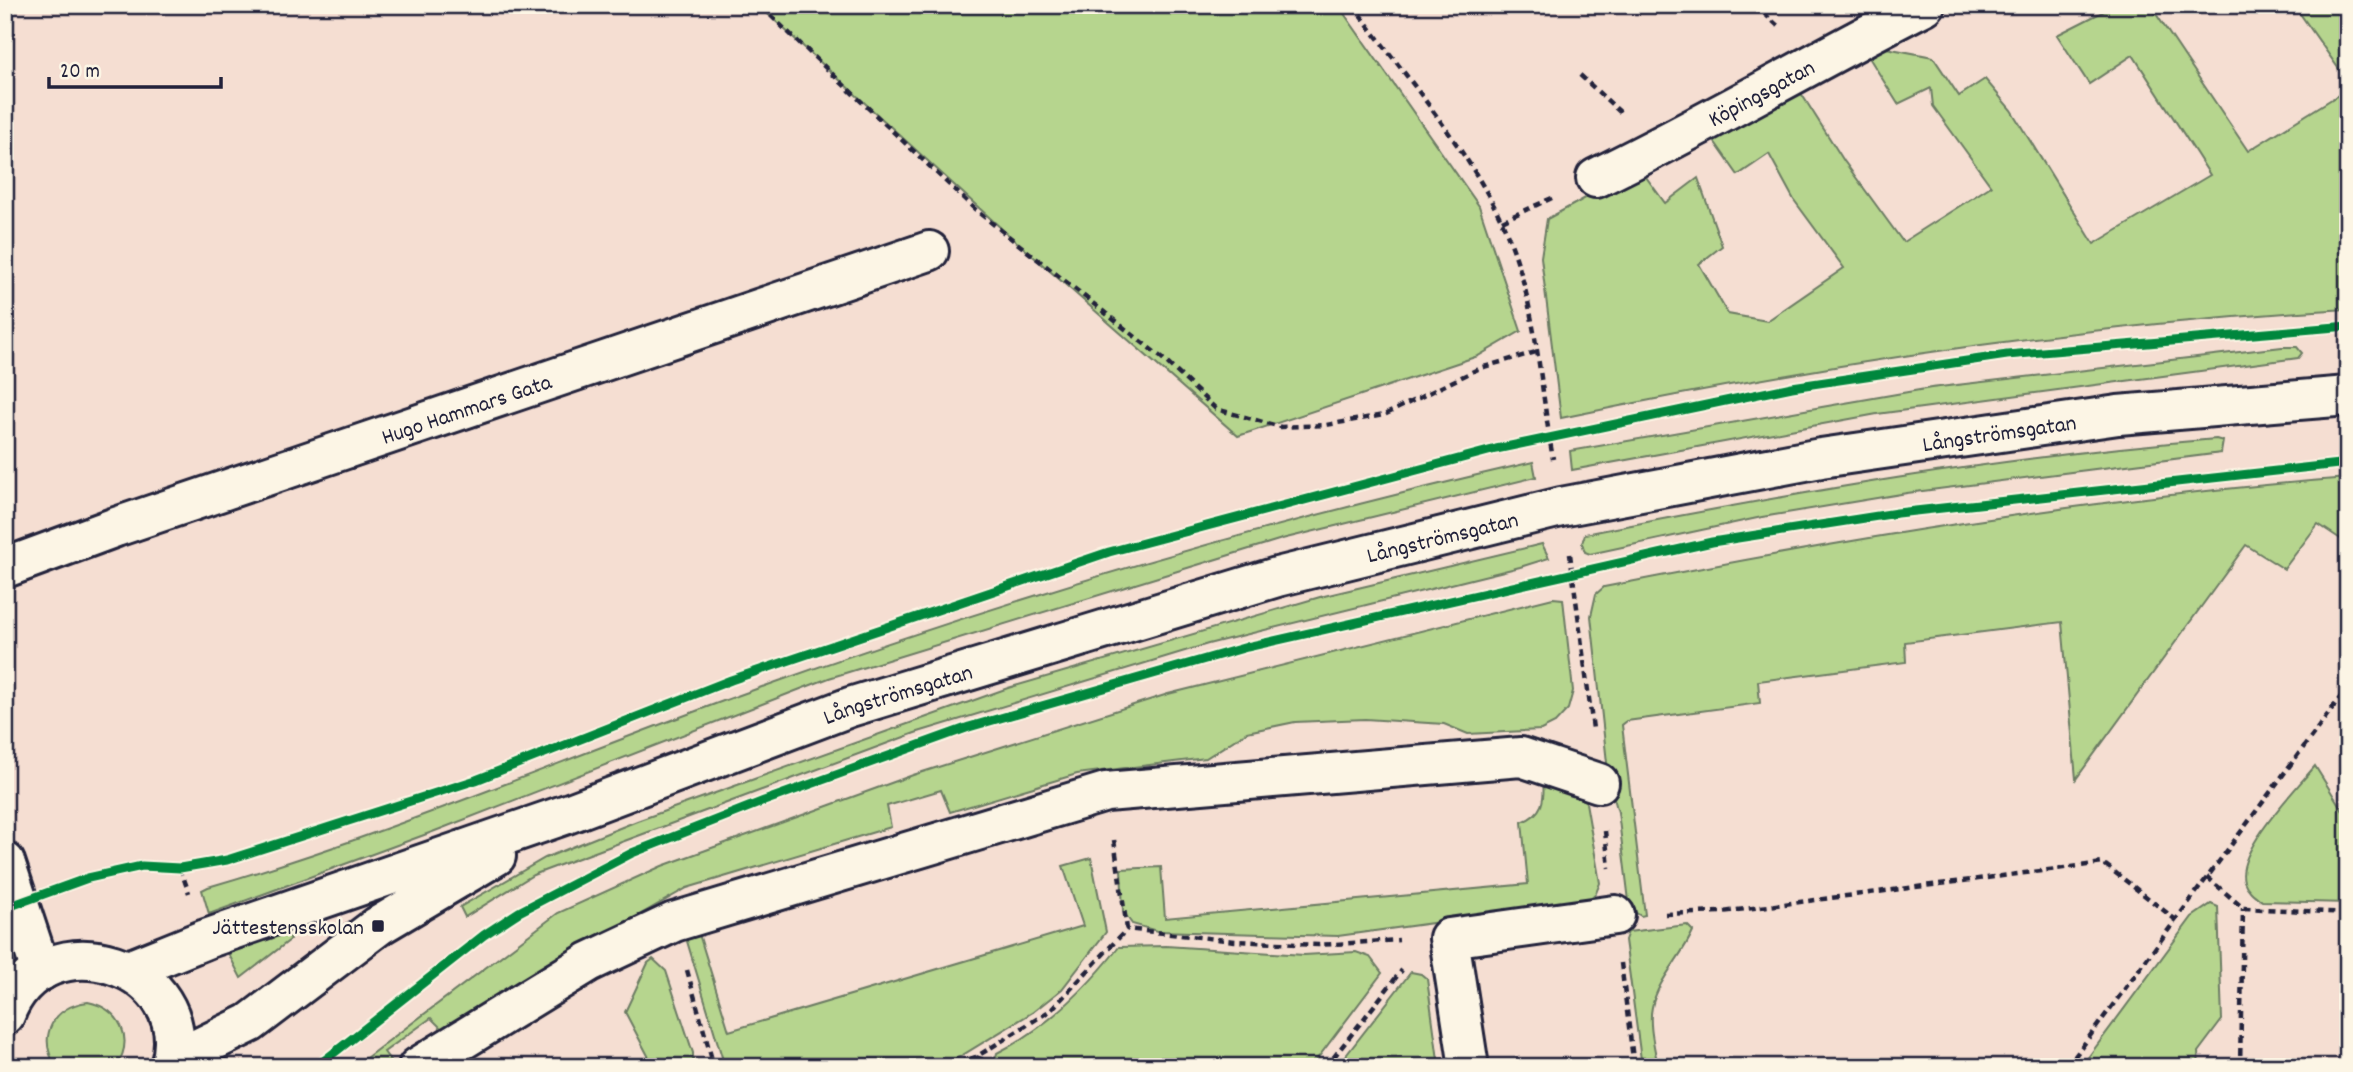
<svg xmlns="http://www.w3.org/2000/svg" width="2353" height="1072" font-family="Dekko,sans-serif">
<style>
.green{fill:#b6d58e;stroke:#6c7c64;stroke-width:2}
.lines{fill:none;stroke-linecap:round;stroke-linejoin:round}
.minor-casing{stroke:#22223b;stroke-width:44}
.path{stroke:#22223b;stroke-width:4.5;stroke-dasharray:7 5;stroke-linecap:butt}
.minor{stroke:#fcf5e5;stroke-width:38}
.cycleway-casing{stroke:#fcf5e5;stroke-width:13}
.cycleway{stroke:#00873e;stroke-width:9}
.poi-dot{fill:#22223b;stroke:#fcf5e5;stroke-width:2.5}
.labels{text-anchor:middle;stroke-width:5;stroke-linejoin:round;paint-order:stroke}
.street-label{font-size:23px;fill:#22223b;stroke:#fcf5e5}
.poi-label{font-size:23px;fill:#22223b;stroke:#fcf5e5;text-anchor:end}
</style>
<rect width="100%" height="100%" fill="#f5ded2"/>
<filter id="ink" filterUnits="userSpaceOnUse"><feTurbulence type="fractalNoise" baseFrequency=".0143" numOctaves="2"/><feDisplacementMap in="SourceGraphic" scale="14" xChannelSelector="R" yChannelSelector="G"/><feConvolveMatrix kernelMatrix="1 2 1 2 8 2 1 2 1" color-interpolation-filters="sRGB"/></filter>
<g filter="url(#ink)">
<g class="green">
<path d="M 758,5 L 1338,5 L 1479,206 L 1521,331 L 1478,356 L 1238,436 L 1002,229 Z"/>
<path d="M 2116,5 L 2150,5 L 2248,151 L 2348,89 L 2348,309 C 2083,324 1820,364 1561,418 L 1541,257 L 1547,219 L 1635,171 L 1646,177 L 1665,203 L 1698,178 L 1722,246 L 1699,264 L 1728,314 L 1767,321 L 1844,268 L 1794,200 L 1769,154 L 1738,175 L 1707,131 L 1799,90 L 1844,161 L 1903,242 L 1991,186 L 1933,106 L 1931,88 L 1898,104 L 1860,43 L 1933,57 L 1959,96 L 1985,79 L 2011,110 L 2094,244 L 2210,175 L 2133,55 L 2089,84 L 2057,35 Z"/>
<path d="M 2294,5 L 2348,6 L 2348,82 Z"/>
<path d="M 2282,347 L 2297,347 L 2302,353 L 2298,358 L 1877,414 L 1572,470 L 1570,451 L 1931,388 Z"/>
<path d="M 2216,439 L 2223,441 L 2221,453 L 1907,493 L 1762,517 L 1590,554 L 1585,552 L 1582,543 L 1585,534 C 1794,493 2004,456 2216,439 Z"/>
<path d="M 1533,462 L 1536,477 L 1282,539 L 829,678 L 435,831 L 209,914 L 202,890 L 208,887 C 392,834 567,757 748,692 C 1005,599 1266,523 1533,462 Z"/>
<path d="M 2348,478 L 2348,544 L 2318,524 L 2284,569 L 2246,545 L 2076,779 L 2062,622 L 1905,642 L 1906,662 L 1758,681 L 1760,703 L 1627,721 L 1622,725 L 1645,915 L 1641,916 L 1630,909 L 1618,812 L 1609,781 L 1591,616 L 1596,594 L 1604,587 C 1850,538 2098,497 2348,478 Z"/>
<path d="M 1542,544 L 1549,558 L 1520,567 L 1208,644 L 915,733 L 533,875 L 465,917 L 460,907 L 545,858 L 637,821 L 1008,688 L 1320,597 Z"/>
<path d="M 1553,598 L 1563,599 L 1573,691 L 1568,709 L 1555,723 L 1541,730 L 1468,734 L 1444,724 L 1365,719 L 1295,722 L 1247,732 L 1206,758 L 1077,774 L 950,812 L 941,790 L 887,806 L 891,827 L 687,888 L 602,936 L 447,1034 L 431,1018 L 384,1052 L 392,1063 L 384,1067 L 354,1067 L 558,913 L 662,866 L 913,775 L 1168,694 Z"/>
<path d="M 2315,766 L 2348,819 L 2348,903 L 2262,901 C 2254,895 2247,890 2244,881 C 2235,851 2297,788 2315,766 Z"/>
<path d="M 1581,774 L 1600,883 L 1596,893 L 1586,902 L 1338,936 L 1157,931 L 1132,924 L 1123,911 L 1121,869 L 1161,867 L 1165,918 L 1528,884 L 1522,822 C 1543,814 1545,800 1543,779 Z"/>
<path d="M 1091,858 L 1106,932 L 1062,989 L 1033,1012 L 956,1059 L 944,1062 L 854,1059 L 810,1067 L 725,1067 L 683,928 L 695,921 L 729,1031 L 1083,926 L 1063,866 Z"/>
<path d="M 2211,904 L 2218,907 L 2222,1020 L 2198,1052 L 2199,1067 L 2081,1067 L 2192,917 Z"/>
<path d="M 1687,925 L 1693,931 C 1682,957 1658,979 1652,1007 C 1648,1025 1655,1049 1658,1067 L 1642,1067 L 1625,940 L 1628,932 Z"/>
<path d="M 291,929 L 290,940 L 241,978 L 225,947 Z"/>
<path d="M 1166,946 L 1304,955 L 1356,952 L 1370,957 L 1382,973 L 1311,1067 L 1010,1067 L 995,1062 L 997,1053 C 1046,1029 1086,989 1119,947 Z"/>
<path d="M 653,959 L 666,971 L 693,1053 L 693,1067 L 654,1067 L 625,1012 L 648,963 Z"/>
<path d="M 1411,972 L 1421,974 L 1427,979 L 1439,1067 L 1337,1067 Z"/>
<path d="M 88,1002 C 120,1009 135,1038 116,1067 L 56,1067 C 37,1036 53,1006 88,1002 Z"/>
</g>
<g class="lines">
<g class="minor-casing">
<g id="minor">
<path id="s1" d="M 1596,178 C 1708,124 1814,61 1925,5"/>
<path id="s2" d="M 5,568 L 116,527 L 929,251"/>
<path d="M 5,862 L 41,971"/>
<path id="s3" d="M 129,970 L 206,939 L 567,814 L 850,707 L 1277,577 L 1561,507 L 1821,458 L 2118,415 L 2348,396"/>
<path d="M 5,1015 C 43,913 201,966 170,1067"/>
<path d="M 172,1061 L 250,1023 L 378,926 L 496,856"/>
<path d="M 418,1067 L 589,962 L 674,922 L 1106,792 L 1521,757 L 1599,783"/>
<path d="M 1469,1067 L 1449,938 L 1615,915"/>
</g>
</g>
<g class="path">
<path d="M 765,5 L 769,14 L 978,212 L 1162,358 L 1216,409 L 1281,427 L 1326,425 L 1384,415 L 1480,368 L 1536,352"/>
<path d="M 1353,5 C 1402,72 1466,146 1501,220 C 1536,293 1539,380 1553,459"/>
<path d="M 1755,5 L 1778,26"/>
<path d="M 1580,75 L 1620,112"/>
<path d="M 1502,221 L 1554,197"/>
<path d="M 1570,554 L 1593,729"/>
<path d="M 1605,831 L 1609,868"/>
<path d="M 1114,840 L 1127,929 L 1235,941 L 1318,945 L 1399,940"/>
<path d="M 180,868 L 189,893"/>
<path d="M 2207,877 L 2243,908 L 2348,913"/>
<path d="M 1665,914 L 1722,912 L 2103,863 L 2176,920"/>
<path d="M 1621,963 L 1634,1067"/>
<path d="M 687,970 L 714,1067"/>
<path d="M 976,1057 L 1001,1067"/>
<path d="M 816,1067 L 838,1061 L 947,1066 L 976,1057 L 1051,1010 L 1127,929"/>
<path d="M 1326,1067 L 1402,970"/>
<path d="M 2067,1067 L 2348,687"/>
<path d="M 2240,1067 L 2243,908"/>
</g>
<use href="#minor" class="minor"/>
<g class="cycleway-casing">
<g id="cycleway">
<path d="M 5,908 L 88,878 L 142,866 L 180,868 L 227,860 L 476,780 L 731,680 L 1109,552 L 1496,449 L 1792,387 L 2007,355 L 2348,326"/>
<path d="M 316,1067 L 484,935 L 519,912 L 632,853 L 764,801 L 969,727 L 1247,647 L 1712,542 L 1897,513 L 2348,463"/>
</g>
</g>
<use href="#cycleway" class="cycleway"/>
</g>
</g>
<rect class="poi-dot" x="371" y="919" width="14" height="14" rx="3.5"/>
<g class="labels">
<g class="street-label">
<text dy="8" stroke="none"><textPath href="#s1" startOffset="186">Köpingsgatan</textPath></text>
<text dy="8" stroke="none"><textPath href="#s2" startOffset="488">Hugo Hammars Gata</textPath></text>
<text dy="8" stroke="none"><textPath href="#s3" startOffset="1951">Långströmsgatan</textPath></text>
<text dy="8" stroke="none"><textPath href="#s3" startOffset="1384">Långströmsgatan</textPath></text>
<text dy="8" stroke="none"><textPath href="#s3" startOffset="817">Långströmsgatan</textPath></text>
</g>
<g class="poi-label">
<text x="364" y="934">Jättestensskolan</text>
</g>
</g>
<rect width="2353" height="1072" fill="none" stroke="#fcf5e5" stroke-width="28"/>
<rect x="14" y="14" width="2325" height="1044" fill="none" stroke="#22223b" stroke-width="2.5" filter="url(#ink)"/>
<path d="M49 77v10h172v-10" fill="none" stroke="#22223b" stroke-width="3.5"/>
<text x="60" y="77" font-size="21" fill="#22223b" stroke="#fcf5e5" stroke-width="5" paint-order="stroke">20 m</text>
</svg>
